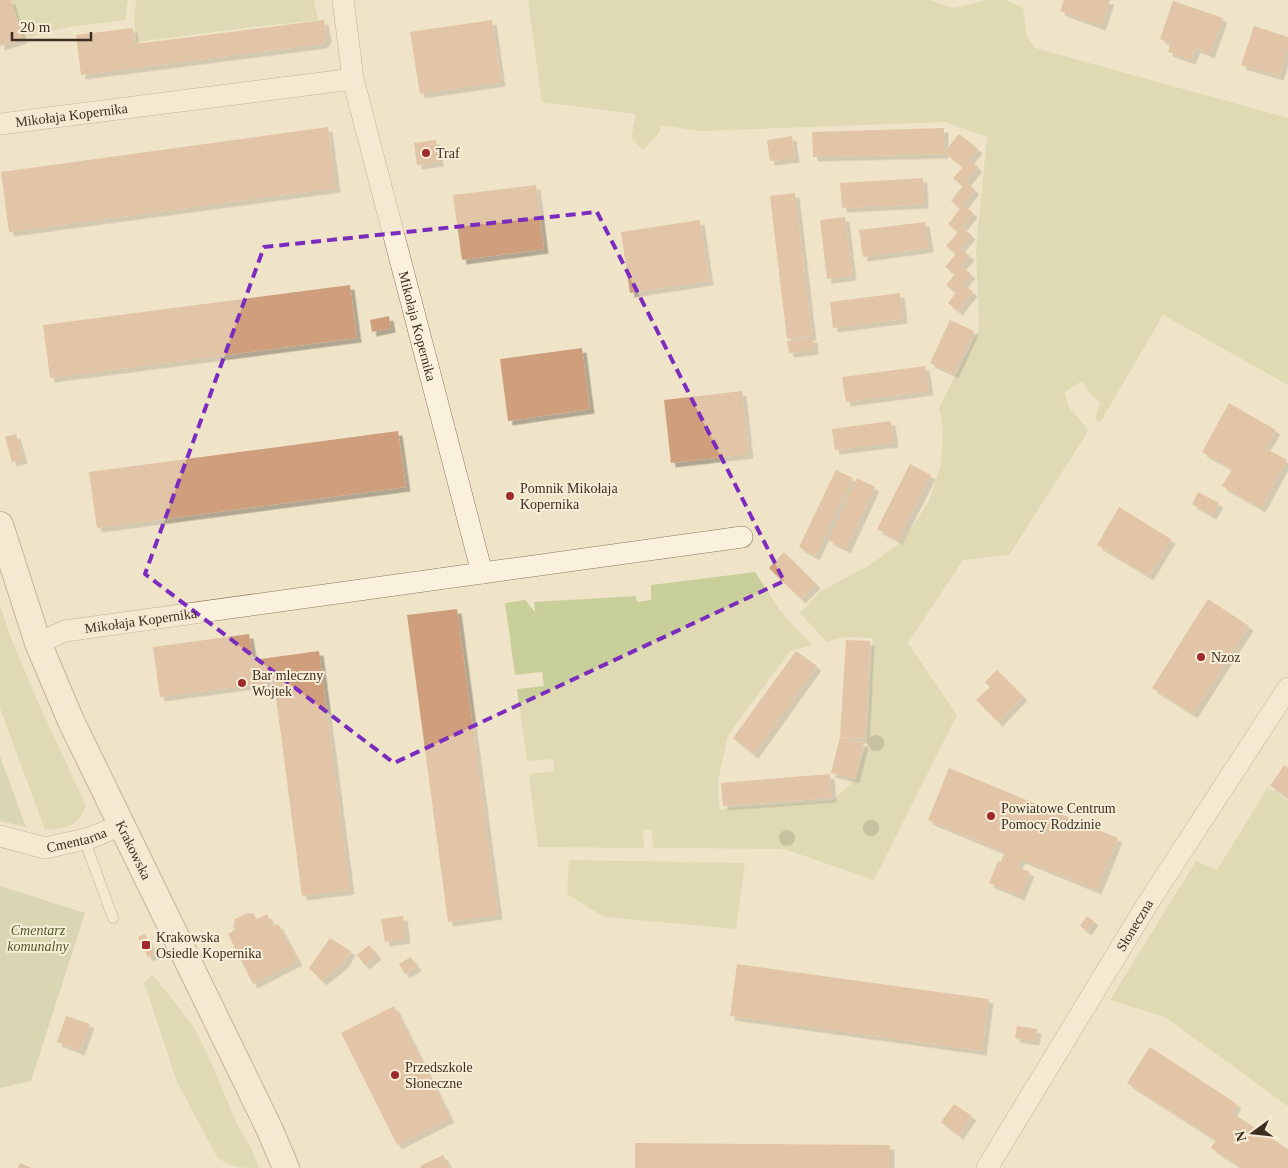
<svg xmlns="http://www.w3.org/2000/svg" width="1288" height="1168" font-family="Georgia,serif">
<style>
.green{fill:#c9cf9b}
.cemetery{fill:#bfc49a}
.building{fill:#cf9f7d;filter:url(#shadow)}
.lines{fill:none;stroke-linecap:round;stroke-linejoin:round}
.service-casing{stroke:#8d765c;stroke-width:11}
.minor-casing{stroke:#8d765c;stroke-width:22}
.tertiary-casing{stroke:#8d765c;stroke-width:28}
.service{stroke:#faf1dc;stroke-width:10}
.minor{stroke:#faf1dc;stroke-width:21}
.tertiary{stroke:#faf1dc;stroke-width:26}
.tree{fill:#96986f}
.marked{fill:none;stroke:#7b2cbf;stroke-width:4;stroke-dasharray:10 6;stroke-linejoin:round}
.poi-dot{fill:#9e2a2b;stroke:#f7eed8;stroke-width:2}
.labels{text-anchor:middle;stroke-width:4;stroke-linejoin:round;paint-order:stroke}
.street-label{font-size:14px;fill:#3d2e20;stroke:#f7eed8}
.poi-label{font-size:14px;fill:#3d2e20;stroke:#f7eed8;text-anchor:start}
.park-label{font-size:14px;font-style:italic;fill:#4d5a26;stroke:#f7eed8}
</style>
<defs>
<filter id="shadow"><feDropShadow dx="4.5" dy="4.5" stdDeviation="0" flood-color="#0004"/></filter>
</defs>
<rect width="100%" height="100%" fill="#f0e4c8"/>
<g class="green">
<path d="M 11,0 L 128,0 L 125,20 L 69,27 L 23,39 Z"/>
<path d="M 136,0 L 314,0 L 318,20 L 245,28 L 242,8 L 245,28 L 137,42 L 134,23 Z"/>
<path d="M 528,0 L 929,0 L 954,8 L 988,0 L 1007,0 L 1023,8 L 1027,37 L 1035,48 L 1288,118 L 1288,385 L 1163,315 L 1100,423 L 1095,419 L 1100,403 L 1091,395 L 1082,381 L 1065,392 L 1069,408 L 1089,430 L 1009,555 L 963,560 L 908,643 L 957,715 L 874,880 L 784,849 L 653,848 L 652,829 L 643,830 L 644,848 L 538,847 L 529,774 L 555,771 L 553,759 L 527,761 L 517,689 L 544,686 L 542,672 L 515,675 L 505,603 L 525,600 L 535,612 L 534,602 L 636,596 L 637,602 L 651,600 L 651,585 L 755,572 L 781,612 L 812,645 L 790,651 L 728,735 L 718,781 L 719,809 L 832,801 L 855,780 L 867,742 L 873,638 L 845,637 L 827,642 L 800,613 L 821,591 L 868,566 L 903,541 L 929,501 L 941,464 L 943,428 L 939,408 L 979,329 L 976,249 L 987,137 L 945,122 L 700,131 L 660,125 L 660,132 L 643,150 L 631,138 L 636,114 L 542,102 Z"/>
<path d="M 0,605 L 11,638 L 39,704 L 86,806 C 76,828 68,828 45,830 L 0,708 Z"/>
<path d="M 1268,787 L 1288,801 L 1288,1106 L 1165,1017 L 1110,1000 L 1196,861 L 1217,870 Z"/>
<path d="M 569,860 L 745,863 L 736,929 L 604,917 L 567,894 Z"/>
<path d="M 153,975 L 194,1027 L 212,1064 L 236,1122 L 252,1150 L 259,1168 C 239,1168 232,1168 217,1157 L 177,1082 L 144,982 Z"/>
</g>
<g class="cemetery">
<path d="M 0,756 L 26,827 L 0,821 Z"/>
<path d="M 0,886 L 85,913 L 31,1081 L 0,1088 Z"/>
</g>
<g class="building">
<path d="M 0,0 L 11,0 L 23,39 L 0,46 Z"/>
<path d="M 1064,0 L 1110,0 L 1101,26 L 1060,11 Z"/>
<path d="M 1173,1 L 1223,18 L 1210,54 L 1196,48 L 1191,60 L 1168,52 L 1171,43 L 1160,39 Z"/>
<path d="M 324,20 L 327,38 L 322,44 L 81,75 L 76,35 L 133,28 L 135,44 Z"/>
<path d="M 492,20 L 501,82 L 420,94 L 410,32 Z"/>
<path d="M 1254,26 L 1288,37 L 1288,49 L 1279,76 L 1241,65 Z"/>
<path d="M 328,127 L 336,188 L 9,232 L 1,172 Z"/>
<path d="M 944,128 L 944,152 L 959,134 L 978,149 L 969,160 L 978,167 L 966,182 L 975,190 L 963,205 L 973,213 L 962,227 L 971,235 L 960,248 L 970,256 L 961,266 L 971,274 L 963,284 L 973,292 L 958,311 L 948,303 L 956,293 L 946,285 L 955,274 L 945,267 L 956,254 L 946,246 L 958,232 L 948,224 L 960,209 L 951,201 L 963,186 L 953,178 L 963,167 L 944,152 L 944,154 L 813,157 L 812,132 Z"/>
<path d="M 792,136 L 795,158 L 770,161 L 767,140 Z"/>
<path d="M 436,140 L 439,162 L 417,165 L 414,143 Z"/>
<path d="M 923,178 L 924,204 L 842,208 L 840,183 Z"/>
<path d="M 536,185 L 544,249 L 462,260 L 453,195 Z"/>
<path d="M 795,193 L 812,336 L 787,339 L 770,196 Z"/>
<path d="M 845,217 L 852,276 L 827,279 L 820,220 Z"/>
<path d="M 700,220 L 709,281 L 630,293 L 621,232 Z"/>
<path d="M 925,222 L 929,248 L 863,257 L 859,230 Z"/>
<path d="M 350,285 L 357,338 L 50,378 L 43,325 Z"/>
<path d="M 900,293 L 903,319 L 833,328 L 830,302 Z"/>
<path d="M 389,316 L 391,328 L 372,332 L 370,320 Z"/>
<path d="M 950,320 L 974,331 L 954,374 L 930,363 Z"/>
<path d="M 813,338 L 814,350 L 789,353 L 787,341 Z"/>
<path d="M 582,348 L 590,409 L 508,421 L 500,359 Z"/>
<path d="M 925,366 L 929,391 L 846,402 L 842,377 Z"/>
<path d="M 742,391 L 749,454 L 671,463 L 664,400 Z"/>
<path d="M 1229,403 L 1276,430 L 1265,448 L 1287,460 L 1261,508 L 1222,486 L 1232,469 L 1202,452 Z"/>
<path d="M 891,421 L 894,443 L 835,450 L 832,429 Z"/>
<path d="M 398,431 L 406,487 L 97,528 L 89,472 Z"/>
<path d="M 16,434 L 23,459 L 12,462 L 5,437 Z"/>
<path d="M 910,464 L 931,475 L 898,540 L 877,529 Z"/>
<path d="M 836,470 L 853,478 L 815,556 L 799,547 Z"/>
<path d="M 857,478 L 875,487 L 846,549 L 828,540 Z"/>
<path d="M 1198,492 L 1219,503 L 1212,515 L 1192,504 Z"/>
<path d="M 1119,507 L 1171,539 L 1149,576 L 1097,545 Z"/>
<path d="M 784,552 L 816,584 L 801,599 L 769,568 Z"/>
<path d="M 1208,599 L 1249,626 L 1193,714 L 1152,688 Z"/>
<path d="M 457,609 L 498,915 L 448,922 L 407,615 Z"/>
<path d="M 249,634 L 253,660 L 319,651 L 350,890 L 302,896 L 274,682 L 160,697 L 153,647 Z"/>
<path d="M 846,640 L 870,641 L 865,739 L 840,737 Z"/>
<path d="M 796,651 L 817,666 L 754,754 L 733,738 Z"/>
<path d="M 997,670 L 1023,696 L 998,722 L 976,700 L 990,687 L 985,682 Z"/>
<path d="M 840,737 L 864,743 L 855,779 L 831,773 Z"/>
<path d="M 1284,765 L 1288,768 L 1288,797 L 1270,786 Z"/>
<path d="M 949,768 L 1118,838 L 1097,890 L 1021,859 L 1017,867 L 1030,872 L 1020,896 L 989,883 L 998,861 L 1001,862 L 1005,852 L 928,820 Z"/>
<path d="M 830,774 L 832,798 L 723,806 L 721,783 Z"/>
<path d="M 248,913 L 254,914 L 256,920 L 267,914 L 273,926 L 278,924 L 298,961 L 253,984 L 228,934 L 235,930 L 233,926 L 235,919 Z"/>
<path d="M 403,916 L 406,939 L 385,942 L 381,919 Z"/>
<path d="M 1087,916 L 1094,921 L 1087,931 L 1080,926 Z"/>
<path d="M 145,934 L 155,954 L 148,957 L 138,937 Z"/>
<path d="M 330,938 L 351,951 L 344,963 L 322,981 L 309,968 Z"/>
<path d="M 369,945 L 377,955 L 365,965 L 357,955 Z"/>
<path d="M 411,957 L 417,967 L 405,974 L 399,964 Z"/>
<path d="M 737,964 L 989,999 L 982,1051 L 730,1016 Z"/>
<path d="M 394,1006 L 450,1118 L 397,1145 L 341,1033 Z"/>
<path d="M 66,1016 L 90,1024 L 80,1051 L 57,1042 Z"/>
<path d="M 1017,1026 L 1037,1029 L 1035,1041 L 1015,1038 Z"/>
<path d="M 1150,1047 L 1237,1104 L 1232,1113 L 1288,1149 L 1288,1168 L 1242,1168 L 1211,1148 L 1216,1140 L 1127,1083 Z"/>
<path d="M 954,1104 L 972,1116 L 959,1135 L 941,1122 Z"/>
<path d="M 635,1143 L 890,1145 L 890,1168 L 635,1168 Z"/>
<path d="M 443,1155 L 450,1168 L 421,1168 L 420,1166 Z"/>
<path d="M 20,1163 L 32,1168 L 18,1168 Z"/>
</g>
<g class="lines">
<g class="service-casing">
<path id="service" d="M 84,839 L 113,918"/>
</g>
<g class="minor-casing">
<g id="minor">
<path id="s1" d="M 343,0 L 353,79 L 482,573"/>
<path id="s2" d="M 0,124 L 353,79"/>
<path id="s3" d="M 38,643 L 65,631 L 742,537"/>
<path id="s4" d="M 0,836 L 45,848 L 90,838 L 121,825"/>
<path id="s5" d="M 987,1168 L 1148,903 L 1288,688"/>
</g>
</g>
<g class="tertiary-casing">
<g id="tertiary">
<path id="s6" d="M 0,525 L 38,643 L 71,721 L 269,1128 L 286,1168"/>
</g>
</g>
<use href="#service" class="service"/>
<use href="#minor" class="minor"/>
<use href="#tertiary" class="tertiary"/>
</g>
<g class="tree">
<circle cx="876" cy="743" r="8"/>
<circle cx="871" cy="828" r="8"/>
<circle cx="787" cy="838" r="8"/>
</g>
<path d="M0 0H1288V1168H0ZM 597,212 L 784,581 L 394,763 L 145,574 L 264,247 Z" fill="#f0e4c8" fill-opacity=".55" fill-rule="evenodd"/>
<path class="marked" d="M 597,212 L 784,581 L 394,763 L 145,574 L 264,247 Z"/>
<g class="poi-dot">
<circle cx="426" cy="153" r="5"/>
<circle cx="510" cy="496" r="5"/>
<circle cx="1201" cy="657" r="5"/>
<circle cx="242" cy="683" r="5"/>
<circle cx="991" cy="816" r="5"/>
<rect x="141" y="940" width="10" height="10" rx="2.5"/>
<circle cx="395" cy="1075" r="5"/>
</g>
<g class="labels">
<g class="street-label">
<text dy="5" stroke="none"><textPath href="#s2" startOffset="72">Mikołaja Kopernika</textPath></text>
<text dy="5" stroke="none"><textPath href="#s1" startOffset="335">Mikołaja Kopernika</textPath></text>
<text dy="5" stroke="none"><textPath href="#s3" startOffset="106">Mikołaja Kopernika</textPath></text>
<text dy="5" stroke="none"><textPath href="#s4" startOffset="79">Cmentarna</textPath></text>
<text dy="5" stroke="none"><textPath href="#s6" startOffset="352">Krakowska</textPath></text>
<text dy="5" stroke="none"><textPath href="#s5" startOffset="284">Słoneczna</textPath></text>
</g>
<g class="poi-label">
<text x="436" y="158">Traf</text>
<text x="520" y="493">Pomnik Mikołaja<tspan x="520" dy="16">Kopernika</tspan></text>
<text x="1211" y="662">Nzoz</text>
<text x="252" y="680">Bar mleczny<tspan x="252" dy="16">Wojtek</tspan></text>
<text x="1001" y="813">Powiatowe Centrum<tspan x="1001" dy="16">Pomocy Rodzinie</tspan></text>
<text x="156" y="942">Krakowska<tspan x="156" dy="16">Osiedle Kopernika</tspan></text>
<text x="405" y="1072">Przedszkole<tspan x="405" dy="16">Słoneczne</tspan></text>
</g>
<g class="park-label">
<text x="38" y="935">Cmentarz<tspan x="38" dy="16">komunalny</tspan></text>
</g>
</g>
<g transform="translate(1253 1133) rotate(255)" stroke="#f7eed8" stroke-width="4" paint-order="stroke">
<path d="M0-4L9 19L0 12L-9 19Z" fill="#3d2e20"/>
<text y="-8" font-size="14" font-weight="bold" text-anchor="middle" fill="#3d2e20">N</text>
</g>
<path d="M12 32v8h79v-8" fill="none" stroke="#3d2e20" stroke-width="2.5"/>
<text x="20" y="32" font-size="15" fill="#3d2e20" stroke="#f7eed8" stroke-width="4" paint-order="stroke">20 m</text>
</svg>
